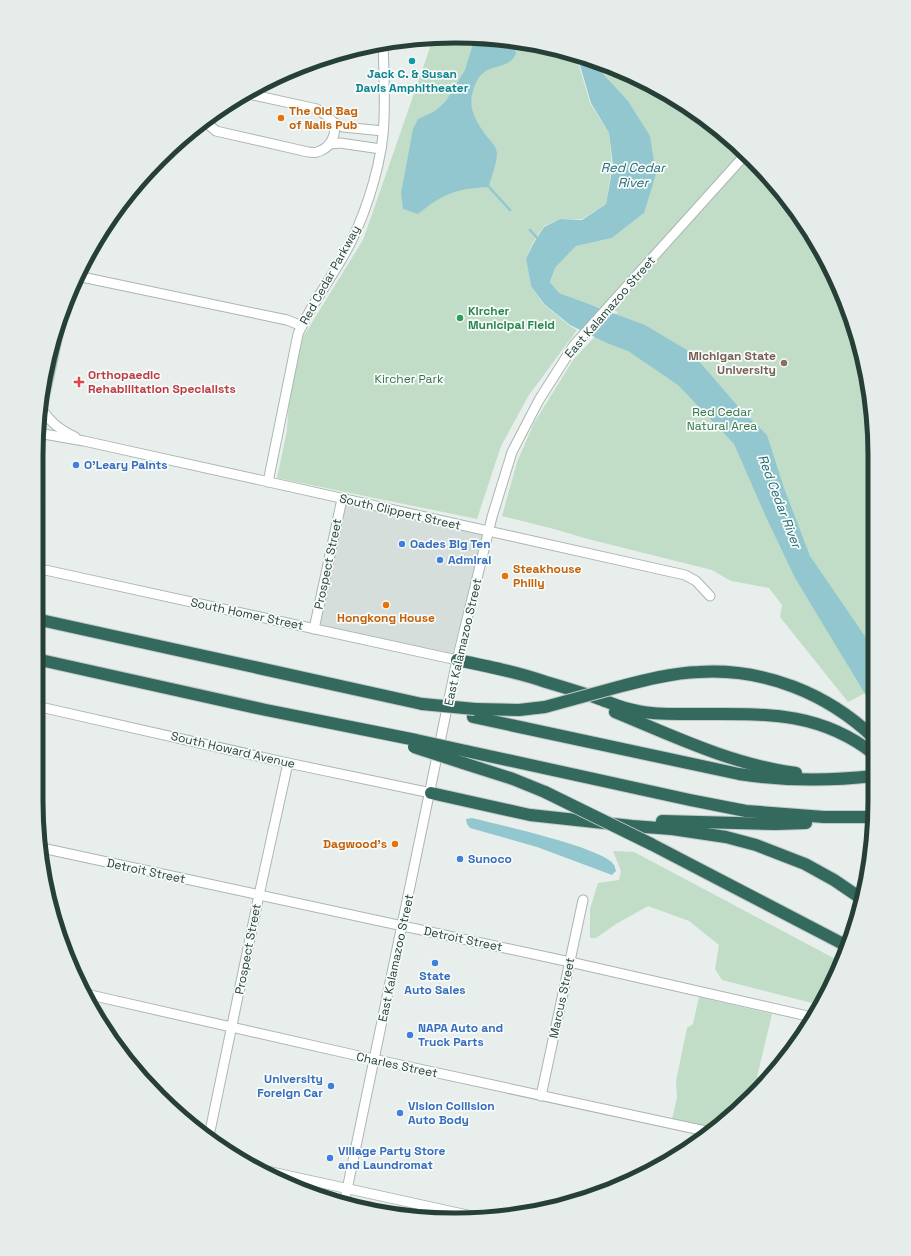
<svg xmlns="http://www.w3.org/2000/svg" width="911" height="1256" font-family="'Space Grotesk',sans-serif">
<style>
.built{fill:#d5deda}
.green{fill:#c1ddc8}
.water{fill:#93c7cf}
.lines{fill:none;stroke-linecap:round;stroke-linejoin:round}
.stream{stroke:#93c7cf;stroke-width:2.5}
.minor-casing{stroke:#a9b6b2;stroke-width:11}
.major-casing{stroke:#c2cac7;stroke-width:13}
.highway-casing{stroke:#c2cac7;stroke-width:14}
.minor{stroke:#fff;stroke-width:9}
.major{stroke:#6ea192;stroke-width:11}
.highway{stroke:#346a5d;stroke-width:12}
.highway-bridge-casing{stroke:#c2cac7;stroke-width:14;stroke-linecap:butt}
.highway-bridge{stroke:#346a5d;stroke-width:12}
.culture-dot{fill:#0f9aa8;stroke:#f7fbf9;stroke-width:1.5}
.food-dot{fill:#e8710a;stroke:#f7fbf9;stroke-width:1.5}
.leisure-dot{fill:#2e9e5b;stroke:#f7fbf9;stroke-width:1.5}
.education-dot{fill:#8d6e63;stroke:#f7fbf9;stroke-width:1.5}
.health-dot{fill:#e0444e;stroke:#f7fbf9;stroke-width:1.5}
.shop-dot{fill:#3f7fe0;stroke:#f7fbf9;stroke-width:1.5}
.labels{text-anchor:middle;stroke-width:3.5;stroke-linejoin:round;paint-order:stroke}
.culture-label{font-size:12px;font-weight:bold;fill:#0d838f;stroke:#f7fbf9}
.food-label{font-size:12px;font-weight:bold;fill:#c56008;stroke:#f7fbf9;text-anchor:start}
.street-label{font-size:12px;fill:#264038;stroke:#f7fbf9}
.leisure-label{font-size:12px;font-weight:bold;fill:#27864d;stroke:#f7fbf9;text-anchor:start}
.education-label{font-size:12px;font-weight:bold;fill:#785e54;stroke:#f7fbf9;text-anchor:end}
.health-label{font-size:12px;font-weight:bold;fill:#be3a42;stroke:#f7fbf9;text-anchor:start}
.park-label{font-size:12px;fill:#33744a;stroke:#f7fbf9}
.shop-label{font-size:12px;font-weight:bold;fill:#366cbe;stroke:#f7fbf9;text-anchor:start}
.water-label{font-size:13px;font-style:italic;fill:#236d78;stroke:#f7fbf9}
.rim{fill:none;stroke:#264038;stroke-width:5}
</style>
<rect width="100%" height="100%" fill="#e7eeeb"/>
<path class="built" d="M 344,505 L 483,533 L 452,655 L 318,627 Z"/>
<g class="green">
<path d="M 483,37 L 564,50 L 576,55 L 590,103 L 609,133 L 612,165 L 606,204 L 582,219 L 560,219 L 544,226 L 532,244 L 526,259 L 531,286 L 543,304 L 570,326 L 577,330 L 529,395 L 501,446 L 477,519 L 277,478 L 287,431 L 289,396 L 303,337 L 363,240 L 433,39 Z"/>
<path d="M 594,61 L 641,79 L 711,123 L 771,179 L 804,223 L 843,295 L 871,401 L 873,689 L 848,702 L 780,617 L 782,605 L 769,588 L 731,581 L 712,570 L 588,539 L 554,529 L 502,516 L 517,462 L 534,423 L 573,360 L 618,312 L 586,304 L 559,293 L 550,282 L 555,268 L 576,246 L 612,238 L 644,213 L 609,80 L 595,65 Z"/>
<path d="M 613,851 L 634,852 L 841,962 L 832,986 L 820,1005 L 722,980 L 715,969 L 719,945 L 689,921 L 648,906 L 616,924 L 596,938 L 590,938 L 590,909 L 598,883 L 619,880 L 621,871 Z"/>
<path d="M 699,997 L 772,1014 L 757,1077 L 765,1079 L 765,1081 L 732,1116 L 694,1143 L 698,1124 L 672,1119 L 677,1098 L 676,1081 L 687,1028 L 693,1024 Z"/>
</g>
<g class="water">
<path d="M 475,37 L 483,37 L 514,42 L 516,54 C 508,70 492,63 481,75 C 478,78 475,84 474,88 C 466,107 477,123 488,138 C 492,142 497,148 497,154 C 497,163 491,177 489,187 C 458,188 442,194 418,214 L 403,209 L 401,193 L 413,129 L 418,119 L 435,111 L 446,101 L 465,70 Z"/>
<path d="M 577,55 L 594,61 L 595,65 L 628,101 L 650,136 L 656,174 L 644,213 L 612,238 L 576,246 L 555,268 L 550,282 L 559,293 L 645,325 L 692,353 L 742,411 L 767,435 L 784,488 L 810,556 L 873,648 L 873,707 L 795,578 L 766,517 L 734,444 L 678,385 L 628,351 L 607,343 L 570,325 L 544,304 L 531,286 L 526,259 L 533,244 L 544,227 L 560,219 L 582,220 L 606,204 L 613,165 L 609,133 L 591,103 Z"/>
<path d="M 472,818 C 495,824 605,848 614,865 C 615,866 615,869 616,871 L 612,875 L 537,847 L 470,828 L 467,824 L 466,819 Z"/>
</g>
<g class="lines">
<g class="stream">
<path d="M 489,187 L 510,210"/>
<path d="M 530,230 L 539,240"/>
</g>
<g class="minor-casing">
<g id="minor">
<path d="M 207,120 L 208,124 L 216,131 L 308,152 C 311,152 315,153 317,152 C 330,149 339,133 332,121 C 329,116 322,113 317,109 L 244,93"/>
<path d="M 333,122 L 343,127 L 383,131"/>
<path d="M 331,144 L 340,143 L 381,149"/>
<path d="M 77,276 L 287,320 L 302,326"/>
<path d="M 41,408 C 51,423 59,429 75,437"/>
<path d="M 38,433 L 84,441 L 260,480 L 685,575 L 696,581 L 710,596"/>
<path d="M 268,482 L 298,334 C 312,302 335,274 351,242 C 368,207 383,159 384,120 C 385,94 384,69 383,44"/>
<path d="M 36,568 L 457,660"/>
<path d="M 314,629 L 342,499"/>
<path d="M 36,706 L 288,763 L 431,793"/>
<path d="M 42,848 L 570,962 L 812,1017"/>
<path d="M 86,994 L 359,1056 L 710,1132"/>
<path d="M 541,1096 L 583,900"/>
<path d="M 209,1136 L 259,895 L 288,763"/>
<path d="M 258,1169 L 472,1216"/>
<path d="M 344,1204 L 457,660 L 492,517 L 512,452 L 539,400 L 574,345 L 745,155"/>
<path d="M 517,1215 L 517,1212"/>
</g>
</g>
<g class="major-casing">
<path id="major" d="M 41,409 L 60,322"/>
</g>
<g class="highway-casing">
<g id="highway">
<path d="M 36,619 L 422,704"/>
<path d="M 36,659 L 266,710 L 416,740"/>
<path d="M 457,660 C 487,666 517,672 546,682 C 563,687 580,692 597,698 C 611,703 623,709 638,711 C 657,715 676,714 695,714 C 762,714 818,710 874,754"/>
<path d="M 618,687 C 645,680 672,673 699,672 C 764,668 827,693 874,738"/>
<path d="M 475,709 L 519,710 L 545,707"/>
<path d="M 615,712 C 673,736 733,765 796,773"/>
<path d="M 473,717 L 739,774 C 784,781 829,781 874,776"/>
<path d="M 466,751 L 690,800 L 746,811 L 824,817 L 874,817"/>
<path d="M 463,763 L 513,779 L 545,792"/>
<path d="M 431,793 L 530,815 L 632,826 L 672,829 L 726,837 L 756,845 L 805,864 L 834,880 L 862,899"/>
<path d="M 662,821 L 776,824 L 806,823"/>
<path d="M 651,844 L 847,946"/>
</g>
</g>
<use href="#minor" class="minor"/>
<use href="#major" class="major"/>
<use href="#highway" class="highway"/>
<g class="highway-bridge-casing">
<g id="highway-bridge">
<path d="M 422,704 L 475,709"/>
<path d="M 545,707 L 618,687"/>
<path d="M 416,740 L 466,751"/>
<path d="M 414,747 L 463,763"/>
<path d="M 545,792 L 651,844"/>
</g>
</g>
<use href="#highway-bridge" class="highway-bridge"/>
</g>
<circle class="culture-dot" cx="412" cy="61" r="4"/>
<g class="food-dot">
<circle cx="281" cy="118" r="4"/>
<circle cx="505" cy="576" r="4"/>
<circle cx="386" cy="605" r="4"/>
<circle cx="395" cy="844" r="4"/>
</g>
<circle class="leisure-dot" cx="460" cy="318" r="4"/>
<circle class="education-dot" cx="784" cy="363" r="4"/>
<path class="health-dot" d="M77 376h4v4h4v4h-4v4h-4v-4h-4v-4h4z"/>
<g class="shop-dot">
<circle cx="76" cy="465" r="4"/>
<circle cx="402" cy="544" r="4"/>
<circle cx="440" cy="560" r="4"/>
<circle cx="460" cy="859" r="4"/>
<circle cx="435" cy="963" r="4"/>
<circle cx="410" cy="1035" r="4"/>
<circle cx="331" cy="1086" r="4"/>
<circle cx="400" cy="1113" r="4"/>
<circle cx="330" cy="1158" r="4"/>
</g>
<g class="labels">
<g class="culture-label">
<text x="412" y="78">Jack C. &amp; Susan<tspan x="412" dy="14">Davis Amphitheater</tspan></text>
</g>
<g class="food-label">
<text x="289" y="115">The Old Bag<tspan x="289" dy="14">of Nails Pub</tspan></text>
<text x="513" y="573">Steakhouse<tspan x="513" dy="14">Philly</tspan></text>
<text x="386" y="622" text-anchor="middle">Hongkong House</text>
<text x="387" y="848" text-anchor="end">Dagwood's</text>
</g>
<g class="street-label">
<text transform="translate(330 275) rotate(-61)" y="4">Red Cedar Parkway</text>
<text transform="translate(610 307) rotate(-49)" y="4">East Kalamazoo Street</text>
<text transform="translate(400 512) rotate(13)" y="4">South Clippert Street</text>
<text transform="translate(328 564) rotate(-78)" y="4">Prospect Street</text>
<text transform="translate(247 614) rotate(12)" y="4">South Homer Street</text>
<text transform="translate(463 642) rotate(-77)" y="4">East Kalamazoo Street</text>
<text transform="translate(233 750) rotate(13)" y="4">South Howard Avenue</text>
<text transform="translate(146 871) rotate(12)" y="4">Detroit Street</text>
<text transform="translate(463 939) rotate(12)" y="4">Detroit Street</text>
<text transform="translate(248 949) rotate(-79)" y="4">Prospect Street</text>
<text transform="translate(396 958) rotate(-78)" y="4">East Kalamazoo Street</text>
<text transform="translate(562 998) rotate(-78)" y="4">Marcus Street</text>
<text transform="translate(397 1065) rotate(12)" y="4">Charles Street</text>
</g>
<g class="leisure-label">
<text x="468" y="315">Kircher<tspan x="468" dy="14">Municipal Field</tspan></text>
</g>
<g class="education-label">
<text x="776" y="360">Michigan State<tspan x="776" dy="14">University</tspan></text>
</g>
<g class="health-label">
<text x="88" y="379">Orthopaedic<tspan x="88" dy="14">Rehabilitation Specialists</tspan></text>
</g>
<g class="park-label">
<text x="409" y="383">Kircher Park</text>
<text x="722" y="416">Red Cedar<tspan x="722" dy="14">Natural Area</tspan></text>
</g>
<g class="shop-label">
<text x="84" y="469">O'Leary Paints</text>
<text x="410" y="548">Oades Big Ten</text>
<text x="448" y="564">Admiral</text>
<text x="468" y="863">Sunoco</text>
<text x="435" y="980" text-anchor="middle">State<tspan x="435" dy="14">Auto Sales</tspan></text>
<text x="418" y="1032">NAPA Auto and<tspan x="418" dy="14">Truck Parts</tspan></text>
<text x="323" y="1083" text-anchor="end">University<tspan x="323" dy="14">Foreign Car</tspan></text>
<text x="408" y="1110">Vision Collision<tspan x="408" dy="14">Auto Body</tspan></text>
<text x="338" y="1155">Village Party Store<tspan x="338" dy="14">and Laundromat</tspan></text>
</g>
<g class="water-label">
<text x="633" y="172">Red Cedar<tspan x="633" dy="15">River</tspan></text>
<text transform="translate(780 501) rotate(69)" y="5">Red Cedar River</text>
</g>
</g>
<path d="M0 0H911V1256H0ZM455 43H456A412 412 0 0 1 868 455V801A412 412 0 0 1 456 1213H455A412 412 0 0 1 43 801V455A412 412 0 0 1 455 43Z" fill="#e6ecea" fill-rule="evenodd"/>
<path class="rim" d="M455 43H456A412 412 0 0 1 868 455V801A412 412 0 0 1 456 1213H455A412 412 0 0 1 43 801V455A412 412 0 0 1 455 43Z"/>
</svg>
